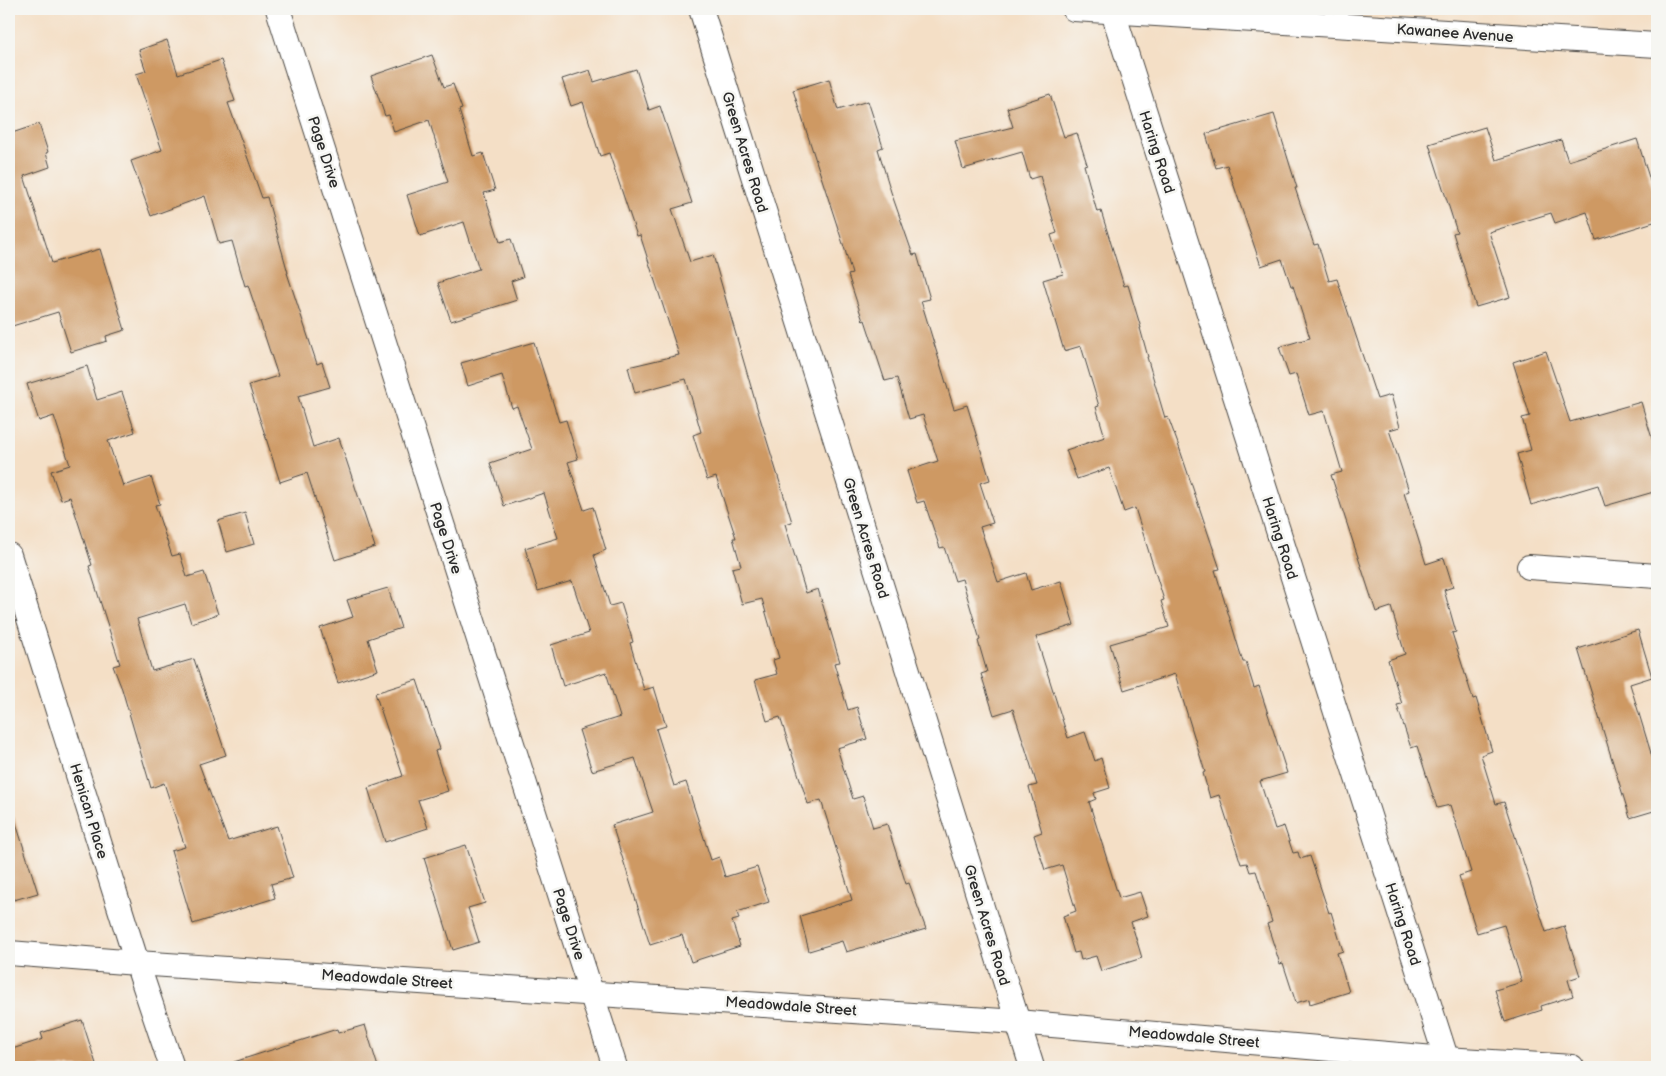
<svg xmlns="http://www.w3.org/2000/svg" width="1666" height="1076" font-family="'Balsamiq Sans',sans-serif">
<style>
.building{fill:#ce9963}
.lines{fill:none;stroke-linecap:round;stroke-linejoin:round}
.minor-casing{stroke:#494642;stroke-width:26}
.minor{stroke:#fff;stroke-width:24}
.labels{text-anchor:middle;stroke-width:5;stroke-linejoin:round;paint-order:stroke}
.street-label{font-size:15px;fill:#2b2b2b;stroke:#f6f6f2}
</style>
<rect width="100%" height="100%" fill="#f6f6f2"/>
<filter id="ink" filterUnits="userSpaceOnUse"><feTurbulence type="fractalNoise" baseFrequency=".02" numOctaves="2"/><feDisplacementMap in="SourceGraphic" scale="10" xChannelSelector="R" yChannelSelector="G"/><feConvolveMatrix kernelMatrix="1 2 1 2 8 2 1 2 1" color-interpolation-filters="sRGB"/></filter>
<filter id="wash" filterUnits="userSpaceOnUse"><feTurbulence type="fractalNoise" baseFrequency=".0096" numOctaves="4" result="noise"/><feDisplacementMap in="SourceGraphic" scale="20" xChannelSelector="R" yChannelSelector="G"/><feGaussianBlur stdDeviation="1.12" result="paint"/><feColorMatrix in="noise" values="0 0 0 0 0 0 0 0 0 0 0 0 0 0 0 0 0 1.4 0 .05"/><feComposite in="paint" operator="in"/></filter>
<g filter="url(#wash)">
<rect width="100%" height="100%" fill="#f4dfc6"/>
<g id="blocks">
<g class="building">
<path d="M 167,40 L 178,74 L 221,60 L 235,101 L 228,103 L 262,198 L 267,197 L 288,273 L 287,273 L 317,364 L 322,362 L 330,387 L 298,396 L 313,447 L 339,438 L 375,547 L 335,560 L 307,473 L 280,482 L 249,385 L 278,376 L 248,285 L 245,286 L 232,241 L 219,244 L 205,196 L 151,216 L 131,161 L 162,150 L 136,74 L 146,71 L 139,50 Z"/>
<path d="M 432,55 L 444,87 L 453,84 L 462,109 L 459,110 L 473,156 L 483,153 L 495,190 L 484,193 L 500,242 L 511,239 L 523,277 L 511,281 L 517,300 L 451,321 L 438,283 L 479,269 L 464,222 L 420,236 L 407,195 L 448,182 L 429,120 L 394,132 L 389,115 L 385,116 L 371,76 Z"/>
<path d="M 636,69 L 649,110 L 660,106 L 692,203 L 672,209 L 690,262 L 713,255 L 760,418 L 792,522 L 785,524 L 806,593 L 818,589 L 840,662 L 834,663 L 848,710 L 857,707 L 867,739 L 837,748 L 853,799 L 863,796 L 873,828 L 887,824 L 906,884 L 909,883 L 926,929 L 846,952 L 842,941 L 809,951 L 800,916 L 852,900 L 821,800 L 808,804 L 780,717 L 767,721 L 755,680 L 777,674 L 773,660 L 779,658 L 762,599 L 742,604 L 732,568 L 741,566 L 733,538 L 736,538 L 716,477 L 707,480 L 693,435 L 701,432 L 686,379 L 635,393 L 628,367 L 679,355 L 640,235 L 637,236 L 609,153 L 600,156 L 583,102 L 571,106 L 562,79 L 590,70 L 594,82 Z"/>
<path d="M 829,79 L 838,110 L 868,101 L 883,147 L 878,149 L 891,192 L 913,255 L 917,254 L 930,299 L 921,301 L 954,409 L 967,405 L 990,480 L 980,483 L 993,523 L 980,527 L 998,582 L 1026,573 L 1031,590 L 1061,581 L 1074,625 L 1036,637 L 1068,738 L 1085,732 L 1095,761 L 1101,758 L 1110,788 L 1094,793 L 1096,799 L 1089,802 L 1119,898 L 1140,892 L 1148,916 L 1131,922 L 1142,958 L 1101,971 L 1096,956 L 1081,960 L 1079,952 L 1074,953 L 1063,916 L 1076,911 L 1062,865 L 1045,870 L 1034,835 L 1042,832 L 1029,787 L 1037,785 L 1013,709 L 994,715 L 981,674 L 987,672 L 978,641 L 980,640 L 962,579 L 955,581 L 944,547 L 940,548 L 924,501 L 917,503 L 907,471 L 938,461 L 923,415 L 909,419 L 897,378 L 885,381 L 865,320 L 863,321 L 848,275 L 852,274 L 845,250 L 793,90 Z"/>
<path d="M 1050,94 L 1064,137 L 1077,133 L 1087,164 L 1084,165 L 1097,212 L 1101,211 L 1124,286 L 1128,285 L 1141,328 L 1140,328 L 1148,357 L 1147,357 L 1165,418 L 1168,417 L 1178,444 L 1220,569 L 1215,570 L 1243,662 L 1246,662 L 1254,688 L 1259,686 L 1287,773 L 1260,781 L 1275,829 L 1284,826 L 1293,853 L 1298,852 L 1300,859 L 1310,856 L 1329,913 L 1331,912 L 1343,951 L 1337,953 L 1349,992 L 1310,1004 L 1309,999 L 1296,1003 L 1283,963 L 1280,964 L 1267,924 L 1272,922 L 1256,871 L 1250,872 L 1247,863 L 1241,864 L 1219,795 L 1210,798 L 1203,773 L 1205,772 L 1175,674 L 1124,690 L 1110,644 L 1169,627 L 1161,601 L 1164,600 L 1135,508 L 1124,512 L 1109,468 L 1077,479 L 1066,450 L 1105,437 L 1096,407 L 1099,406 L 1081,346 L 1064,351 L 1043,280 L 1063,274 L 1051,235 L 1057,233 L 1040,176 L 1030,179 L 1022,152 L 963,169 L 955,141 L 1013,127 L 1007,108 Z"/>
<path d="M 1274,114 L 1297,188 L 1295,188 L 1314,245 L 1318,244 L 1329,281 L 1337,279 L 1377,399 L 1391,395 L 1400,427 L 1389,430 L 1409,491 L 1404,493 L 1426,564 L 1444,558 L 1453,587 L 1444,590 L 1456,632 L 1452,633 L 1473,699 L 1476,698 L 1492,751 L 1481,755 L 1496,804 L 1504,802 L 1546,932 L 1564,926 L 1580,976 L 1568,980 L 1573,996 L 1541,1006 L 1542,1010 L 1505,1022 L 1495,990 L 1522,982 L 1504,925 L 1477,933 L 1459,876 L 1471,872 L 1450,805 L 1437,808 L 1417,746 L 1411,748 L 1397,705 L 1402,704 L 1388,660 L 1405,654 L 1391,607 L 1376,612 L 1331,475 L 1342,472 L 1324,411 L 1309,415 L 1296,374 L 1289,376 L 1279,347 L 1310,338 L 1293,286 L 1291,286 L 1282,259 L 1261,266 L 1227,165 L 1216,168 L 1206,134 Z"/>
<path d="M 39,124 L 48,152 L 46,153 L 50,167 L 24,176 L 52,263 L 100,249 L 125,330 L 106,336 L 107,341 L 71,352 L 58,312 L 9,327 L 9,134 Z"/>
<path d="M 1485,127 L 1496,160 L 1561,140 L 1568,161 L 1637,139 L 1657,203 L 1657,221 L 1596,240 L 1587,212 L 1555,223 L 1551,213 L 1489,232 L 1510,297 L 1476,307 L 1453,233 L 1457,232 L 1429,144 Z"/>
<path d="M 534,342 L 559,422 L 566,420 L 578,459 L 568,462 L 584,510 L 593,507 L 606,550 L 594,555 L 610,606 L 621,603 L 633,642 L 630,643 L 644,690 L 654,687 L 666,726 L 656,729 L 674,786 L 686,782 L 711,860 L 719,857 L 725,877 L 757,867 L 769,902 L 737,912 L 739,919 L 732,921 L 740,946 L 691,962 L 682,935 L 650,945 L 612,825 L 653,812 L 635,758 L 592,771 L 579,730 L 620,717 L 606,672 L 563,686 L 551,645 L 589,633 L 572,581 L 538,591 L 525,548 L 558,538 L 544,493 L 504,506 L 490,463 L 532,449 L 517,406 L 512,408 L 502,375 L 468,386 L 461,363 Z"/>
<path d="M 1546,351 L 1570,422 L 1641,402 L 1657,455 L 1657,491 L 1605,506 L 1598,485 L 1531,505 L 1517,454 L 1531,450 L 1522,418 L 1530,416 L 1513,362 Z"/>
<path d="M 87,366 L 97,400 L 122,392 L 135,432 L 108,441 L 123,486 L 151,477 L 160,504 L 155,505 L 172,556 L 180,554 L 187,577 L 204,572 L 218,614 L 191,623 L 185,604 L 137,619 L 152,671 L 194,659 L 226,755 L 199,764 L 228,841 L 277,826 L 293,878 L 271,884 L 275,898 L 193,924 L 171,851 L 185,847 L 164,783 L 151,788 L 122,689 L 113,666 L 120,664 L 89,566 L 92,565 L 70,497 L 61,500 L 51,471 L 70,465 L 54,416 L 39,421 L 27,384 Z"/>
<path d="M 245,513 L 254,544 L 227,552 L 218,521 Z"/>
<path d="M 388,588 L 401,628 L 368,639 L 378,670 L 338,683 L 320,628 L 353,617 L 347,600 Z"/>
<path d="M 1638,630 L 1652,677 L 1630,684 L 1657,773 L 1657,810 L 1630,818 L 1578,649 Z"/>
<path d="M 417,680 L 440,749 L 435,751 L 448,791 L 418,800 L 428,828 L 385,842 L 368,788 L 403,776 L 375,693 Z"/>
<path d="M 14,817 L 38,893 L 14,900 L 9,883 L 9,818 Z"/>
<path d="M 466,845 L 485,903 L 468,908 L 479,942 L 453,950 L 424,858 Z"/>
<path d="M 82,1020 L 97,1067 L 9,1067 L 9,1050 L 43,1039 L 41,1033 Z"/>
<path d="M 365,1025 L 378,1067 L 235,1067 L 234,1062 L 337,1029 L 338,1033 Z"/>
</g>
</g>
</g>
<g filter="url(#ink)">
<use href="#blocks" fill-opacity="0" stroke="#494642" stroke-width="1"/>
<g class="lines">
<g class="minor-casing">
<g id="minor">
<path d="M 278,9 L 615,1067"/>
<path d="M 701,9 L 1032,1067"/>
<path d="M 1074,9 L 1657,45"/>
<path d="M 1112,9 L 1449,1067"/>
<path d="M 9,555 L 137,963 L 172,1067"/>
<path d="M 1529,567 L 1657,576"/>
<path d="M 9,953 L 137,963 L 1017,1022 L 1446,1059 L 1572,1067"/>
</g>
</g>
<use href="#minor" class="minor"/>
</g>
</g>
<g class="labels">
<g class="street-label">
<text transform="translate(1455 33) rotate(4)" y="5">Kawanee Avenue</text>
<text transform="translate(324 152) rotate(72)" y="5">Page Drive</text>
<text transform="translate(745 152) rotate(73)" y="5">Green Acres Road</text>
<text transform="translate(1157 152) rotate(72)" y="5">Haring Road</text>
<text transform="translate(446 538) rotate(72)" y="5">Page Drive</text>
<text transform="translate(866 538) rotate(73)" y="5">Green Acres Road</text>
<text transform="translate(1280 538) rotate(72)" y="5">Haring Road</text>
<text transform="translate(89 811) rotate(73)" y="5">Henican Place</text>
<text transform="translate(569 924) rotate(72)" y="5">Page Drive</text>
<text transform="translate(1403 924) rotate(72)" y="5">Haring Road</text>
<text transform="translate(987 925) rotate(73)" y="5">Green Acres Road</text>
<text transform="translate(387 979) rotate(4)" y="5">Meadowdale Street</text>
<text transform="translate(791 1006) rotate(4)" y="5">Meadowdale Street</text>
<text transform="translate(1194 1037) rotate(5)" y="5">Meadowdale Street</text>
</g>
</g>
<rect width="1666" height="1076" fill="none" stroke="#f6f6f2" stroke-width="30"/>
</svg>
